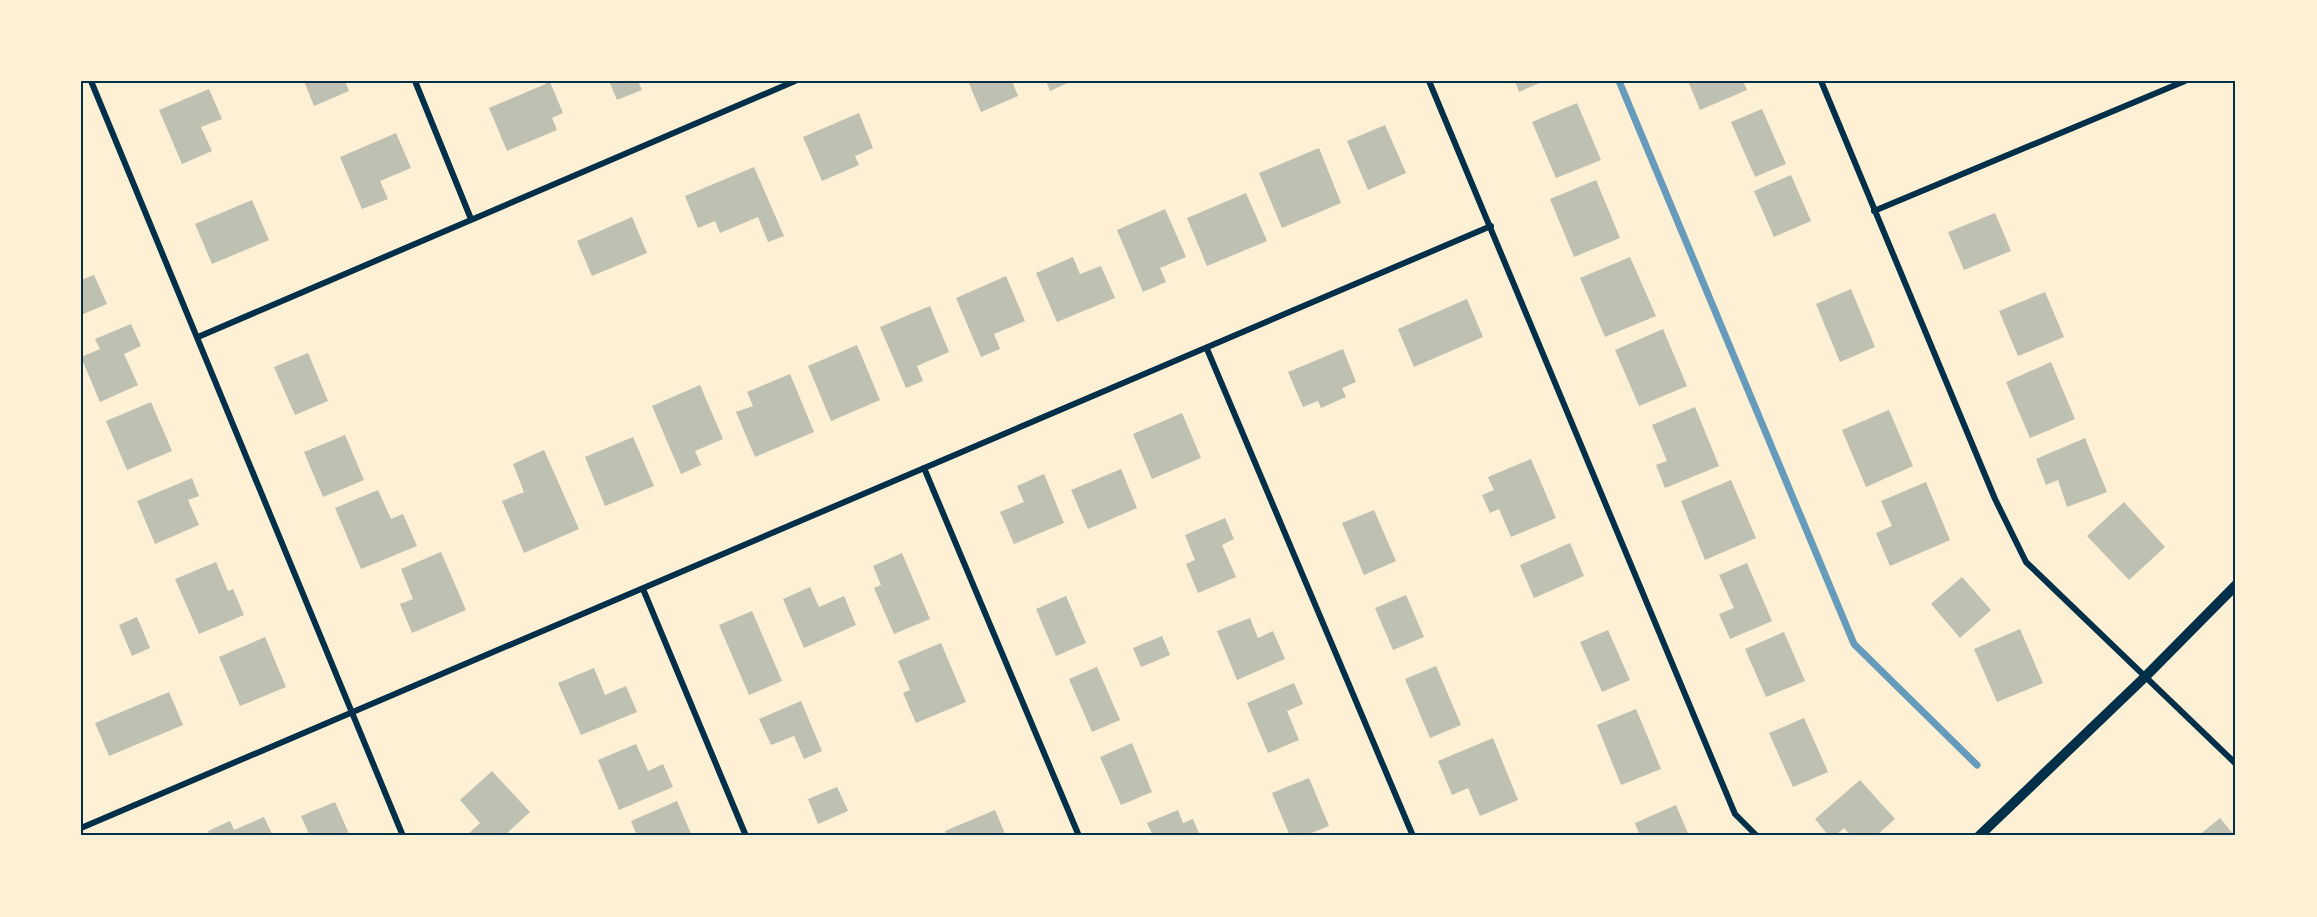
<svg xmlns="http://www.w3.org/2000/svg" width="2317" height="917" font-family="'Asap Condensed',sans-serif">
<style>
.lines{fill:none;stroke-linecap:round;stroke-linejoin:round}
.stream{stroke:#669bbc;stroke-width:7}
.building{fill:#bec0b2}
.minor{stroke:#003049;stroke-width:6}
.tertiary{stroke:#003049;stroke-width:10}
.neatline{fill:none;stroke:#003049;stroke-width:2}
</style>
<rect width="100%" height="100%" fill="#fdf0d5"/>
<g class="lines">
<path class="stream" d="M 1619,81 L 1854,644 L 1977,765"/>
</g>
<g class="building">
<path d="M 304,81 L 345,81 L 349,91 L 314,106 Z"/>
<path d="M 609,81 L 638,81 L 642,90 L 617,100 Z"/>
<path d="M 968,81 L 1012,81 L 1018,96 L 981,112 Z"/>
<path d="M 1046,81 L 1072,81 L 1050,91 Z"/>
<path d="M 1515,81 L 1544,81 L 1519,92 Z"/>
<path d="M 1688,81 L 1743,81 L 1747,90 L 1700,110 Z"/>
<path d="M 550,82 L 563,113 L 552,118 L 557,130 L 507,151 L 489,108 Z"/>
<path d="M 209,89 L 222,119 L 201,127 L 212,151 L 182,164 L 159,110 Z"/>
<path d="M 1577,103 L 1601,160 L 1556,178 L 1532,122 Z"/>
<path d="M 1762,109 L 1786,164 L 1755,177 L 1731,122 Z"/>
<path d="M 859,113 L 873,148 L 855,156 L 859,165 L 822,181 L 803,137 Z"/>
<path d="M 1385,125 L 1406,173 L 1368,190 L 1347,141 Z"/>
<path d="M 396,133 L 411,168 L 380,181 L 388,199 L 362,209 L 340,157 Z"/>
<path d="M 1319,148 L 1341,203 L 1282,228 L 1259,173 Z"/>
<path d="M 754,167 L 784,236 L 768,242 L 758,217 L 720,233 L 715,221 L 698,228 L 685,196 Z"/>
<path d="M 1791,175 L 1811,221 L 1774,237 L 1754,191 Z"/>
<path d="M 1596,180 L 1620,238 L 1574,257 L 1550,199 Z"/>
<path d="M 1246,193 L 1267,241 L 1207,266 L 1187,218 Z"/>
<path d="M 252,200 L 269,240 L 212,264 L 195,224 Z"/>
<path d="M 1165,209 L 1186,257 L 1160,268 L 1166,282 L 1143,292 L 1117,230 Z"/>
<path d="M 1995,213 L 2011,251 L 1964,270 L 1948,232 Z"/>
<path d="M 632,217 L 647,253 L 592,276 L 577,241 Z"/>
<path d="M 1073,257 L 1080,274 L 1101,266 L 1115,298 L 1057,322 L 1036,273 Z"/>
<path d="M 1630,257 L 1656,316 L 1605,337 L 1580,278 Z"/>
<path d="M 94,275 L 107,304 L 81,315 L 81,280 Z"/>
<path d="M 1006,276 L 1025,321 L 994,334 L 1000,349 L 981,357 L 956,298 Z"/>
<path d="M 1851,289 L 1875,347 L 1840,362 L 1816,304 Z"/>
<path d="M 2045,292 L 2064,337 L 2018,356 L 1999,311 Z"/>
<path d="M 1467,299 L 1483,337 L 1414,367 L 1398,329 Z"/>
<path d="M 930,306 L 949,352 L 917,366 L 923,381 L 906,388 L 880,327 Z"/>
<path d="M 131,324 L 141,346 L 124,354 L 138,385 L 100,402 L 81,357 L 100,349 L 95,339 Z"/>
<path d="M 1663,329 L 1687,386 L 1639,406 L 1615,350 Z"/>
<path d="M 857,345 L 880,400 L 831,421 L 808,366 Z"/>
<path d="M 1343,349 L 1356,382 L 1342,388 L 1346,397 L 1321,408 L 1318,401 L 1303,407 L 1288,372 Z"/>
<path d="M 308,353 L 328,401 L 295,415 L 274,367 Z"/>
<path d="M 2051,362 L 2075,419 L 2030,438 L 2006,382 Z"/>
<path d="M 790,374 L 814,432 L 755,457 L 736,412 L 753,406 L 747,392 Z"/>
<path d="M 700,385 L 723,439 L 695,451 L 701,465 L 681,474 L 652,406 Z"/>
<path d="M 151,402 L 172,451 L 127,470 L 106,421 Z"/>
<path d="M 1695,407 L 1719,466 L 1665,488 L 1656,465 L 1667,461 L 1652,425 Z"/>
<path d="M 1889,410 L 1913,466 L 1866,487 L 1842,430 Z"/>
<path d="M 1182,413 L 1201,458 L 1152,479 L 1133,434 Z"/>
<path d="M 345,435 L 364,480 L 323,497 L 304,452 Z"/>
<path d="M 633,437 L 654,486 L 605,506 L 585,457 Z"/>
<path d="M 2085,438 L 2107,492 L 2067,507 L 2058,480 L 2046,485 L 2036,459 Z"/>
<path d="M 544,450 L 579,529 L 524,553 L 502,501 L 524,492 L 513,464 Z"/>
<path d="M 1531,459 L 1556,518 L 1511,537 L 1499,509 L 1490,513 L 1482,495 L 1494,490 L 1488,477 Z"/>
<path d="M 1121,469 L 1137,508 L 1088,529 L 1071,490 Z"/>
<path d="M 1044,474 L 1064,523 L 1014,544 L 1000,512 L 1024,502 L 1017,486 Z"/>
<path d="M 192,478 L 199,496 L 188,500 L 199,525 L 155,544 L 137,501 Z"/>
<path d="M 1731,480 L 1756,538 L 1705,560 L 1681,501 Z"/>
<path d="M 1926,482 L 1950,540 L 1890,566 L 1876,533 L 1892,526 L 1881,501 Z"/>
<path d="M 378,490 L 391,519 L 403,514 L 417,546 L 361,569 L 335,508 Z"/>
<path d="M 2124,502 L 2165,547 L 2129,580 L 2087,536 Z"/>
<path d="M 1374,510 L 1396,561 L 1364,575 L 1342,523 Z"/>
<path d="M 1225,518 L 1234,539 L 1222,545 L 1236,577 L 1198,593 L 1186,564 L 1195,560 L 1185,535 Z"/>
<path d="M 1570,543 L 1584,576 L 1534,598 L 1520,565 Z"/>
<path d="M 441,552 L 466,610 L 412,633 L 400,604 L 413,599 L 401,569 Z"/>
<path d="M 902,553 L 930,619 L 894,634 L 874,588 L 881,585 L 873,566 Z"/>
<path d="M 216,562 L 228,591 L 233,589 L 244,615 L 199,634 L 175,579 Z"/>
<path d="M 1747,563 L 1772,621 L 1730,639 L 1719,614 L 1734,608 L 1719,575 Z"/>
<path d="M 1962,577 L 1991,610 L 1960,638 L 1931,604 Z"/>
<path d="M 810,587 L 819,607 L 844,596 L 856,625 L 804,648 L 783,599 Z"/>
<path d="M 1406,595 L 1424,637 L 1393,650 L 1375,608 Z"/>
<path d="M 1066,596 L 1086,643 L 1056,656 L 1036,609 Z"/>
<path d="M 752,611 L 782,681 L 749,695 L 719,625 Z"/>
<path d="M 137,617 L 150,648 L 132,656 L 119,625 Z"/>
<path d="M 1250,618 L 1258,638 L 1273,631 L 1285,659 L 1237,680 L 1217,631 Z"/>
<path d="M 2020,629 L 2043,683 L 1997,702 L 1974,649 Z"/>
<path d="M 1608,630 L 1630,680 L 1602,692 L 1580,642 Z"/>
<path d="M 1784,632 L 1805,681 L 1766,697 L 1745,649 Z"/>
<path d="M 1162,636 L 1170,655 L 1141,667 L 1133,648 Z"/>
<path d="M 265,637 L 286,687 L 240,706 L 219,657 Z"/>
<path d="M 941,643 L 966,702 L 916,723 L 903,693 L 910,690 L 898,661 Z"/>
<path d="M 1436,666 L 1461,725 L 1430,738 L 1405,679 Z"/>
<path d="M 1097,667 L 1120,720 L 1092,732 L 1069,679 Z"/>
<path d="M 594,668 L 605,695 L 626,686 L 637,712 L 581,735 L 558,683 Z"/>
<path d="M 1294,683 L 1303,704 L 1287,711 L 1299,740 L 1268,753 L 1247,703 Z"/>
<path d="M 169,692 L 183,725 L 109,756 L 95,723 Z"/>
<path d="M 801,701 L 822,751 L 804,759 L 794,736 L 771,745 L 759,719 Z"/>
<path d="M 1636,709 L 1661,769 L 1621,785 L 1597,725 Z"/>
<path d="M 1804,718 L 1828,772 L 1793,787 L 1769,733 Z"/>
<path d="M 1493,738 L 1518,800 L 1480,816 L 1468,788 L 1452,795 L 1438,761 Z"/>
<path d="M 1132,743 L 1152,792 L 1121,805 L 1100,757 Z"/>
<path d="M 636,744 L 648,771 L 663,764 L 673,787 L 619,810 L 598,760 Z"/>
<path d="M 492,771 L 530,812 L 504,836 L 466,836 L 480,823 L 460,800 Z"/>
<path d="M 1309,778 L 1329,826 L 1304,836 L 1290,836 L 1272,793 Z"/>
<path d="M 1860,780 L 1895,819 L 1876,836 L 1851,836 L 1844,828 L 1835,836 L 1829,836 L 1815,819 Z"/>
<path d="M 837,787 L 848,811 L 818,824 L 808,799 Z"/>
<path d="M 677,801 L 692,836 L 637,836 L 631,821 Z"/>
<path d="M 335,802 L 350,836 L 310,836 L 301,816 Z"/>
<path d="M 1676,805 L 1689,836 L 1640,836 L 1635,823 Z"/>
<path d="M 995,810 L 1006,836 L 947,836 L 945,831 Z"/>
<path d="M 1178,810 L 1183,823 L 1193,819 L 1200,836 L 1153,836 L 1147,823 Z"/>
<path d="M 264,817 L 273,836 L 210,836 L 208,831 L 230,821 L 234,830 Z"/>
<path d="M 2220,818 L 2235,836 L 2198,836 Z"/>
</g>
<g class="lines">
<g class="minor">
<path d="M 91,81 L 403,836"/>
<path d="M 415,81 L 471,219"/>
<path d="M 1429,81 L 1735,814 L 1757,836"/>
<path d="M 1821,81 L 1995,499 L 2026,562 L 2236,764"/>
<path d="M 1874,211 L 2185,81"/>
<path d="M 198,337 L 795,81"/>
<path d="M 1207,349 L 1413,836"/>
<path d="M 924,468 L 1079,836"/>
<path d="M 643,589 L 746,836"/>
<path d="M 81,828 L 1491,226"/>
</g>
<path class="tertiary" d="M 1979,836 L 2146,676 L 2236,585"/>
</g>
<rect width="2317" height="917" fill="none" stroke="#fdf0d5" stroke-width="165"/>
<rect x="82" y="82" width="2152" height="752" class="neatline"/>
</svg>
